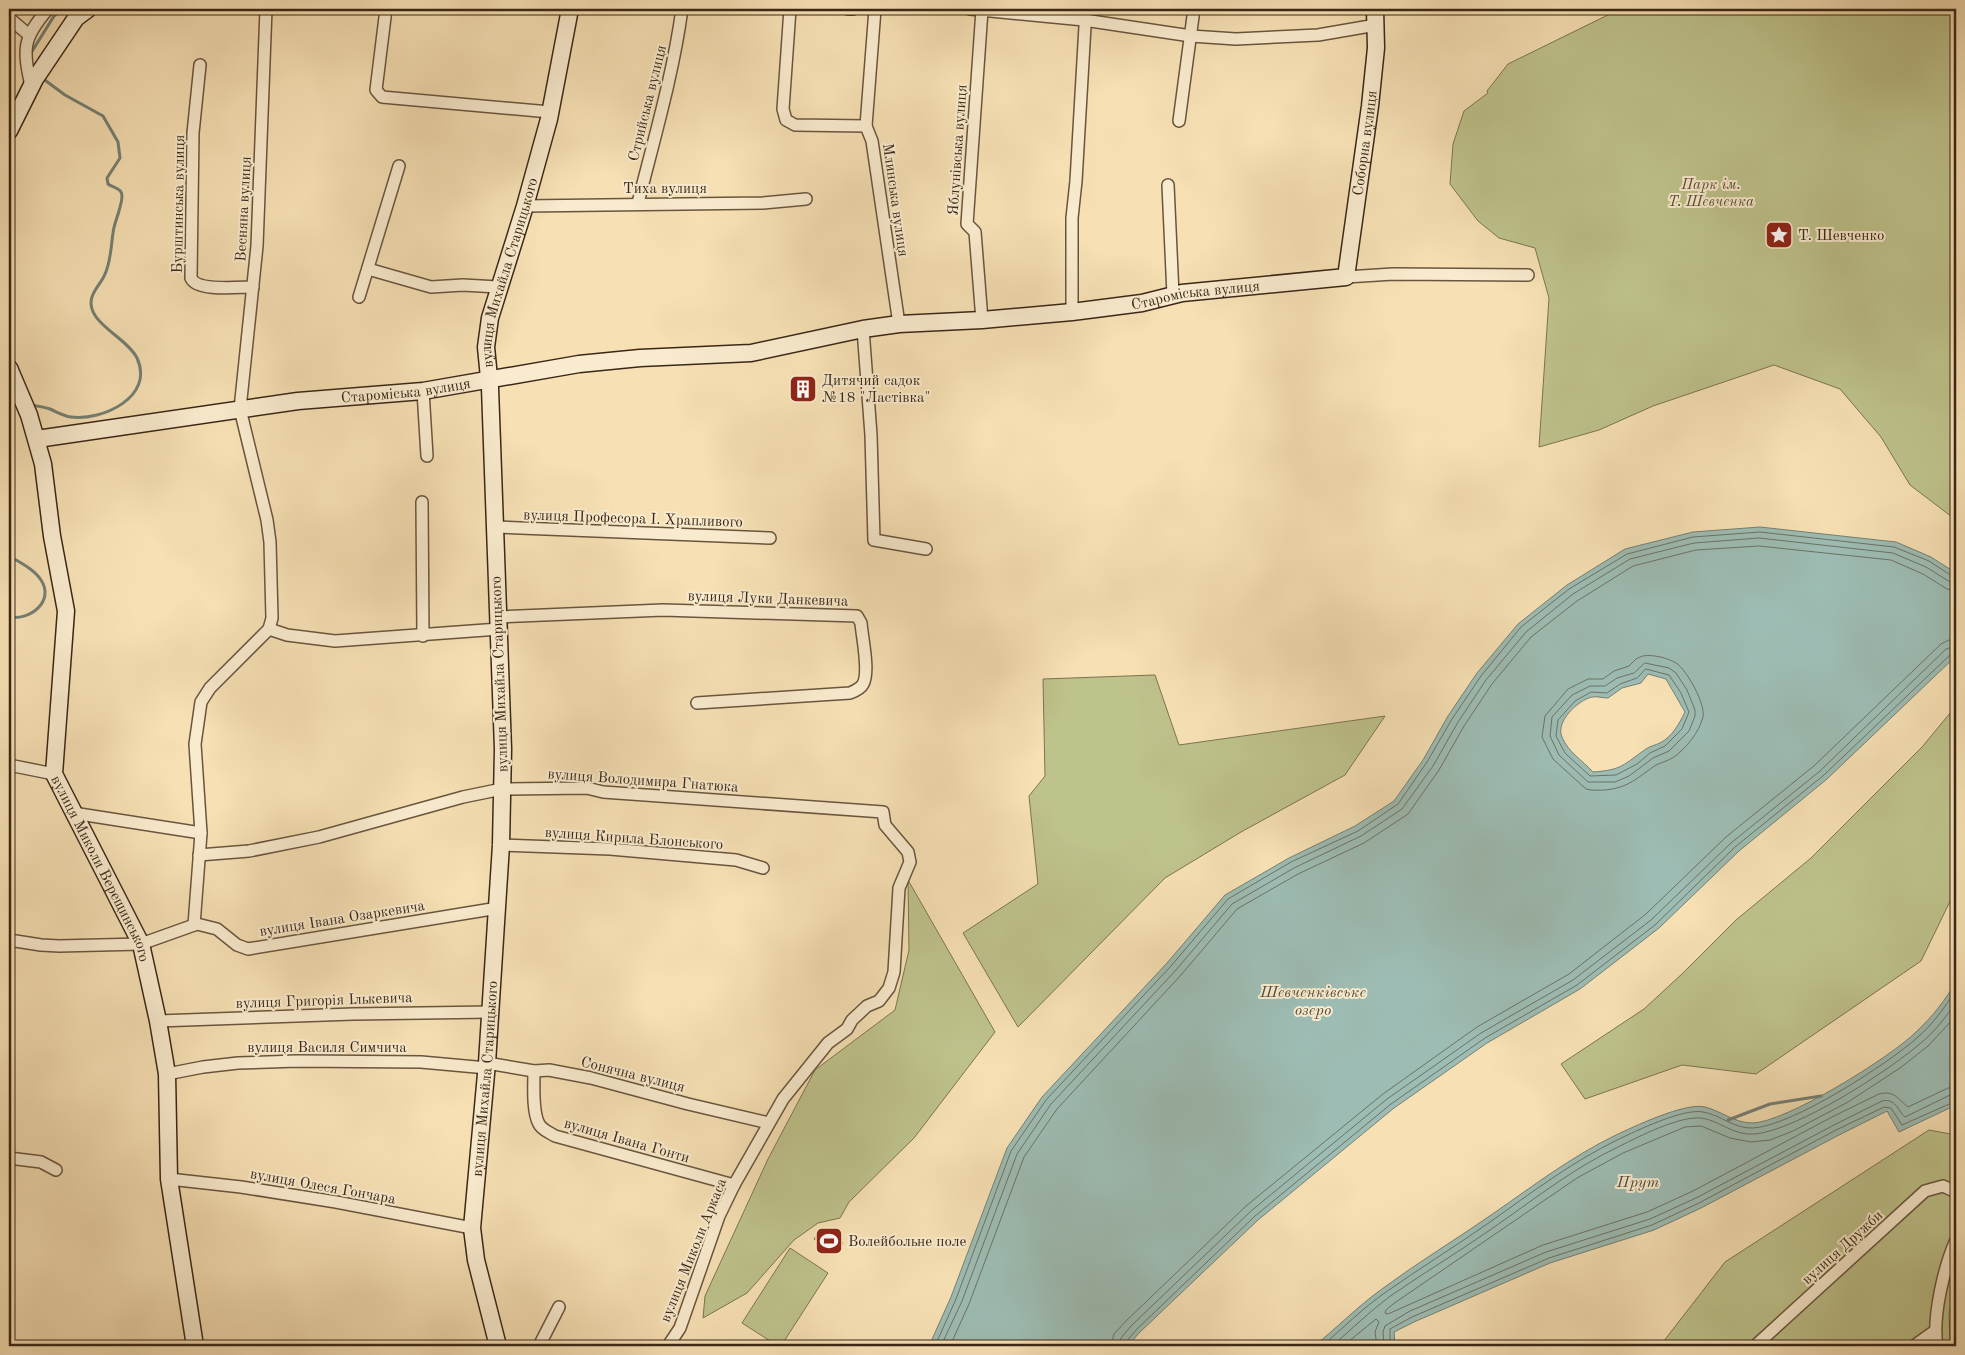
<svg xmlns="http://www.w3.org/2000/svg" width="1965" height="1355" font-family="'Old Standard TT',serif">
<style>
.green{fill:#bec28b;stroke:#7c7451}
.water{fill:#9dbcb3;stroke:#758075;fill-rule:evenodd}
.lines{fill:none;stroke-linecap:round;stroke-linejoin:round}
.shore{stroke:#6c7265;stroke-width:1}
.stream{stroke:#758075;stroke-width:3}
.street-casing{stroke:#69553e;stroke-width:14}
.secondary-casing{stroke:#3a2717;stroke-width:19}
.street{stroke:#f9ebce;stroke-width:11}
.secondary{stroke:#f9ebce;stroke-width:16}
.labels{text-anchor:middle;stroke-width:4;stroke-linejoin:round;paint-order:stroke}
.street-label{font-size:15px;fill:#3a2717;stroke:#f9ebce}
.park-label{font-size:15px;font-style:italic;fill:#5b4e34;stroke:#f9ebce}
.poi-label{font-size:15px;fill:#3a2717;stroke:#f9ebce;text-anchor:start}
.water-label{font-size:16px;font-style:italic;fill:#534c3e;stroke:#f9ebce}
</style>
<rect width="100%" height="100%" fill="#f6e0b4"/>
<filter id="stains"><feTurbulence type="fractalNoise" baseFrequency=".004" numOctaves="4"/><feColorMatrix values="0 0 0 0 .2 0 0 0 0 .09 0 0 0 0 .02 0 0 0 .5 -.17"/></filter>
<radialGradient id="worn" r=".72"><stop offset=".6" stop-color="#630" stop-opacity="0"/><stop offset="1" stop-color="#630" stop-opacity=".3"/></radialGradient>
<g class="green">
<path d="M 1620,9 L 1956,9 L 1956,520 L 1910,485 L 1881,437 L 1840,389 L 1774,365 L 1653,406 L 1599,430 L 1539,447 L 1549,298 L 1535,248 L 1499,238 L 1478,221 L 1450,184 L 1453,144 L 1464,111 L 1488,93 L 1487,91 L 1508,64 Z"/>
<path d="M 1155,675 L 1179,745 L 1385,716 L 1345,775 L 1241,832 L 1165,878 L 1018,1027 L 963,933 L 1038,884 L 1029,796 L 1045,776 L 1043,679 Z"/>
<path d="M 1956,706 L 1956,889 L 1921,961 L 1756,1074 L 1682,1065 L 1585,1099 L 1561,1064 L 1644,1009 L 1683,973 L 1736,920 L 1811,858 L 1922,747 Z"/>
<path d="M 908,880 L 995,1032 L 914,1138 L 849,1202 L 840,1218 L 818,1223 L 794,1240 L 747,1293 L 703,1318 L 705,1296 L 768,1159 L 815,1070 L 895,1010 L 909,950 Z"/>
<path d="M 1929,1130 L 1956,1135 L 1956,1289 L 1949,1313 L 1950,1346 L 1660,1346 L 1725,1262 Z"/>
<path d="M 822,1228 L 843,1243 L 836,1254 L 814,1239 Z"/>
<path d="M 790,1248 L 828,1273 L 781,1346 L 778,1346 L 742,1323 Z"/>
</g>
<g class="water">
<path d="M 1760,527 L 1896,542 L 1931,557 L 1956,573 L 1956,656 L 1827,779 L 1739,851 L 1659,928 L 1580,989 L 1487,1043 L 1394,1108 L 1258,1220 L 1139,1333 L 1128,1346 L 929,1346 L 951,1297 L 1007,1148 L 1042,1097 L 1167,963 L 1225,895 L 1289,858 L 1355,826 L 1394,801 L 1423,760 L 1448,716 L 1477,673 L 1518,624 L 1567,585 L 1625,549 L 1693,532 ZM 1648,674 L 1666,679 L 1685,712 C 1679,724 1672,737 1660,743 C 1656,745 1650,746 1646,749 C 1623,765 1622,770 1593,772 C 1582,760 1568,752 1562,737 C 1555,722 1578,700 1592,697 C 1597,696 1603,698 1608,698 L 1622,688 L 1641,683 Z"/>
<path d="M 1956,981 L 1956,1105 L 1899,1132 L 1887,1111 L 1839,1135 L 1701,1208 L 1654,1230 L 1550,1263 L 1414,1322 L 1394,1332 L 1395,1346 L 1314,1346 C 1337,1328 1358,1306 1382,1289 C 1418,1262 1457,1239 1494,1213 C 1533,1186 1571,1157 1614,1136 C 1633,1127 1685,1102 1705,1107 C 1721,1111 1735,1123 1752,1123 C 1785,1123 1891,1057 1916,1032 C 1932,1017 1946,1000 1956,981 Z"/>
</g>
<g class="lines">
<g class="shore">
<path d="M 1643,656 C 1652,654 1668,658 1676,663 C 1687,670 1706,705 1703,717 C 1699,733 1686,748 1674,757 C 1668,761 1662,762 1656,765 C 1638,777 1629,788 1605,790 C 1599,790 1593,791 1586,789 L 1553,759 L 1542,737 L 1545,716 L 1568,689 L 1588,679 L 1603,679 L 1614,671 L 1629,666 L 1636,659 Z"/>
<path d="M 1645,663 L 1669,668 L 1676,673 L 1687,690 L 1695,710 L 1695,716 L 1689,731 L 1669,751 L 1653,758 L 1629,776 L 1615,782 L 1588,782 L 1559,755 L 1550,736 L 1552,717 L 1572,695 L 1590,686 L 1605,686 L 1617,678 L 1634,673 Z"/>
<path d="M 1646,669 L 1669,675 L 1681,693 L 1689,712 L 1682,729 L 1665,746 L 1650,753 L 1637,764 L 1616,775 L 1590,776 L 1565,753 L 1556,736 L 1558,720 L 1575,701 L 1591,692 L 1607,693 L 1620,684 L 1637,678 Z"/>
<path d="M 1956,1016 L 1928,1046 L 1900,1068 L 1848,1102 L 1793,1131 L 1770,1140 L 1751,1142 L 1730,1138 L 1701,1126 L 1685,1127 L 1623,1153 L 1577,1178 L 1393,1304 L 1386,1310 L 1385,1313 L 1388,1314 L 1543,1245 L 1647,1212 L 1693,1191 L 1830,1118 L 1879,1094 C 1894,1090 1898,1099 1908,1107 L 1948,1088 L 1956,1087"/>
<path d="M 935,1346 L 956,1299 L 1011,1151 L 1046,1100 L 1171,966 L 1228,899 L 1291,862 L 1358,831 L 1398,804 L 1427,762 L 1452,719 L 1481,676 L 1521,627 L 1569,589 L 1627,554 L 1693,537 L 1760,532 L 1894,547 L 1929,561 L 1952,576 L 1956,577"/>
<path d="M 941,1346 L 962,1301 L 1017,1154 L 1051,1104 L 1176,970 L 1232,904 L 1294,868 L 1361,836 L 1402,809 L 1433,766 L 1458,722 L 1486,680 L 1526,632 L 1573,594 L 1630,559 L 1694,543 L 1759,538 L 1893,553 L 1926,567 L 1950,582 L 1956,583"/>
<path d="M 950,1346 L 969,1304 L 1024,1157 L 1057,1109 L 1181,975 L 1237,909 L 1298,874 L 1364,843 L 1408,814 L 1439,770 L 1464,726 L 1492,684 L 1531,637 L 1577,601 L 1633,566 L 1696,550 L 1759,546 L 1891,560 L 1923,574 L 1947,589 L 1956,591"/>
<path d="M 1111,1346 L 1114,1334 L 1126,1321 L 1246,1206 L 1383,1094 L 1477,1027 L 1569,974 L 1646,914 L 1726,837 L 1815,765 L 1941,644 L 1949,640 L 1956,639"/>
<path d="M 1119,1346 L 1121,1338 L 1131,1326 L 1251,1211 L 1387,1099 L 1481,1033 L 1573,980 L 1651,920 L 1731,843 L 1820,771 L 1946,649 L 1956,646"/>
<path d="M 1125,1346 L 1126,1342 L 1136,1330 L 1255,1216 L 1391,1104 L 1485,1038 L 1577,985 L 1655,925 L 1735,847 L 1824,775 L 1951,654 L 1956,652"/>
<path d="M 1322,1346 C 1343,1328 1363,1308 1386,1292 C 1420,1268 1456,1246 1490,1222 C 1531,1193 1572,1162 1617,1140 C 1636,1131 1683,1108 1703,1112 C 1721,1115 1734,1129 1753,1128 C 1792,1126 1888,1064 1918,1037 C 1933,1024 1945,1007 1956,990"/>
<path d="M 1332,1346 C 1351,1330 1369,1312 1389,1297 C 1422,1274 1457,1253 1490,1230 C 1532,1201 1573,1168 1620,1146 C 1640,1136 1679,1116 1701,1118 C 1719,1120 1733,1136 1755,1134 C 1797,1130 1889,1071 1922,1042 C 1935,1031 1947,1016 1956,1002"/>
<path d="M 1343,1346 L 1376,1319 L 1379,1322 L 1375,1332 L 1377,1346"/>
<path d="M 1384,1346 L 1383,1332 L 1385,1326 L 1410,1311 L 1546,1252 L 1650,1219 L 1696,1198 L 1834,1125 L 1882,1101 C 1896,1098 1897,1110 1905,1117 L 1950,1095 L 1956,1094"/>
<path d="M 1390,1346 L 1390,1329 L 1412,1317 L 1549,1258 L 1652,1225 L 1699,1203 L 1836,1130 L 1884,1107 L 1891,1108 L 1902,1125 L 1956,1101"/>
</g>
<g class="stream">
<path d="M 31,53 L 54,16 L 63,9"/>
<path d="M 9,401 L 18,401"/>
<path d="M 31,405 C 38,406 44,407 50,409 C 57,412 63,416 71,417 C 102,421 155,397 137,358 C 127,337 84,322 92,297 C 95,288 102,282 105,274 C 111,261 111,246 113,233 C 114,225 117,218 119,211 C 120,206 124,197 121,192 C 119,188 112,187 108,184 L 107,178 L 120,158 L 118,142 L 103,116 L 65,95 L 42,78"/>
<path d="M 9,556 C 19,562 34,569 41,580 C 55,601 30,621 9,617"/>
<path d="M 1728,1120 L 1770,1104 L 1821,1096"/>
</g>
<g class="street-casing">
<g id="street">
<path d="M 386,9 L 376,90 L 382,97 L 550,112"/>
<path d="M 790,9 L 783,109 L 786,120 L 795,125 L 866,126 L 872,141 L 899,324"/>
<path d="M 848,9 L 853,9"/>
<path d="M 970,9 L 1084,20 L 1191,36 L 1236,39 L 1318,35 L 1376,25"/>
<path d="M 9,18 L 29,35"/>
<path d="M 200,65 L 193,133 L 191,278 C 197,292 239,287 253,287"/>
<path d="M 31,86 C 23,49 22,39 48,9"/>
<path d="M 1179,121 L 1194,9"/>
<path d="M 866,126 L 875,9"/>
<path d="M 1168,185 L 1173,295"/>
<path d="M 638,203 C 654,139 673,75 682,9"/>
<path d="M 525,206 L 763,203 L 806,199"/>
<path d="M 368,269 L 431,287 L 463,285 L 498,287"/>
<path d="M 1346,277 L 1393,274 L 1528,275"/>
<path d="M 359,297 L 399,166"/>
<path d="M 1072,312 L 1072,218 L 1076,181 L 1086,9"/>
<path d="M 982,320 L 975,232 L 967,224 L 982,10"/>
<path d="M 863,329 L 871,435 L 874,540 L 926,549"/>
<path d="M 423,391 L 427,456"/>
<path d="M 422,502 L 423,636"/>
<path d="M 495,527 L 770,538"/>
<path d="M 498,617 L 663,610 L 857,616 L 861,623 C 862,637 870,672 863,684 C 861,688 855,691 850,693 L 697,703"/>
<path d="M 269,629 L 287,635 L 335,641 L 499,629"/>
<path d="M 9,765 L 54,774"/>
<path d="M 73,813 L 201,833"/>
<path d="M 501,845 L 610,849 L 736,860 L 763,868"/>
<path d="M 199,855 L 249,851 L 319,837 L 463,797 L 502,789 L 587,788 L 603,792 L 883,812 L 885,825 L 908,852 L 910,862 L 899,888 L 894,972 L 889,988 L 879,1001 L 867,1006 L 852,1020 L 847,1029 L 828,1043 L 783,1099 L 734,1185 L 719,1216 L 680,1328 L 668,1346"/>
<path d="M 194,925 L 201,833 L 195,744 L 201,702 L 210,688 L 269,629 L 272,618 L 270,542 L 267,520 L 240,409 L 257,246 L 266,9"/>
<path d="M 9,940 L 41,945 L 59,946 L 141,944 L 197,924 L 217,929 L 237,945 L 248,949 L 498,908"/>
<path d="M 158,1021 L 353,1014 L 491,1012"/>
<path d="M 487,1063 L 534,1071 L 549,1070 L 591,1078 L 688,1104 L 769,1123"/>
<path d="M 534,1071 C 534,1084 532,1112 539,1124 C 542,1130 549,1132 555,1136 L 734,1185"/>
<path d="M 167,1074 L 203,1067 L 238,1063 L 297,1061 L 421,1062 L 487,1068"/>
<path d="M 9,1158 L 41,1162 L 56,1170"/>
<path d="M 169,1179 L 241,1187 L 336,1202 L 472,1228"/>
<path d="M 539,1346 L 559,1307"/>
<path d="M 1755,1346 L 1925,1191 L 1943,1186 L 1956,1192"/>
<path d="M 1914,1346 L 1935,1331"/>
<path d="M 1937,1346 C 1932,1317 1944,1267 1956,1240"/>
</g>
</g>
<g class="secondary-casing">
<g id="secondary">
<path d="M 9,131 L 35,79 L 76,18 L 88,9"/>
<path id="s1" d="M 9,368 L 29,415 L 43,464 L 52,536 L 66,611 L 54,774 L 141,944 L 158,1021 L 167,1074 L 169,1179 L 195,1346"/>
<path id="s2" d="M 37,439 L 298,401 L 423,391 L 579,364 L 640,358 L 751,353 L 863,329 L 899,324 L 982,320 L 1072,312 L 1142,303 L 1182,293 L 1346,277 L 1370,106 L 1376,48 L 1375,9"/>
<path id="s3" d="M 498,1346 L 476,1260 L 472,1228 L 487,1063 L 501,845 L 503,749 L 490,388 L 486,347 L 490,318 L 525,206 L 549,119 L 570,9"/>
</g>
</g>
<use href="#street" class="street"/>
<use href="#secondary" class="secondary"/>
</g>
<defs>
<g id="sight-square" transform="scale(1.4375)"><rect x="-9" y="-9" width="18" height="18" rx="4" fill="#8f2418" stroke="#f9ebce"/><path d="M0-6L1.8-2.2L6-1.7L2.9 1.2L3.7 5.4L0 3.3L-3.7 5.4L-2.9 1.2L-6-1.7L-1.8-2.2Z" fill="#fff"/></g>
<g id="building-square" transform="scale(1.4375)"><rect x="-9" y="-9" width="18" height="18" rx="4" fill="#8f2418" stroke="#f9ebce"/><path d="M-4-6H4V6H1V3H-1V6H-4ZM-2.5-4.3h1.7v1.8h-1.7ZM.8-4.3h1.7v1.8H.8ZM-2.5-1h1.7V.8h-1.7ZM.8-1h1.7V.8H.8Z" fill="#fff"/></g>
<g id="stadium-square" transform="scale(1.4375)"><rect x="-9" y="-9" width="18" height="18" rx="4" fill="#8f2418" stroke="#f9ebce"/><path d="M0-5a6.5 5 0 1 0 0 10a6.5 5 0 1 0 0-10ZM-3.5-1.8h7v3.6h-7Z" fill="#fff"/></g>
</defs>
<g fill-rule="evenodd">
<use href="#sight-square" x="1779" y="235"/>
<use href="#building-square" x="803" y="389"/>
<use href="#stadium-square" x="829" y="1241"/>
</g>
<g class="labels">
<g class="street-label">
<text transform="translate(647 103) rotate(-76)" y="5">Стрийська вулиця</text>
<text dy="5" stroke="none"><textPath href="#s2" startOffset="1456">Соборна вулиця</textPath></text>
<text transform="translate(957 150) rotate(-86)" y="5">Яблунівська вулиця</text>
<text x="665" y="193">Тиха вулиця</text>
<text transform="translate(896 200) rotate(82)" y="5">Млинська вулиця</text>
<text transform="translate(178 204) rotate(-89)" y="5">Бурштинська вулиця</text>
<text transform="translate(243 209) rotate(-87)" y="5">Весняна вулиця</text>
<text dy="5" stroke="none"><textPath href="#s3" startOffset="1081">вулиця Михайла Старицького</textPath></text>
<text dy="5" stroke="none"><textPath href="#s2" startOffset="1169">Староміська вулиця</textPath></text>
<text dy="5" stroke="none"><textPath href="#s2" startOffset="372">Староміська вулиця</textPath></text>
<text transform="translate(633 518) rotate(2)" y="5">вулиця Професора І. Храпливого</text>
<text transform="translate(768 598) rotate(2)" y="5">вулиця Луки Данкевича</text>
<text transform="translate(499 674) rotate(-92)" y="5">вулиця Михайла Старицького</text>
<text transform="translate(643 780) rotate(4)" y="5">вулиця Володимира Гнатюка</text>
<text transform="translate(634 838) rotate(4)" y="5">вулиця Кирила Блонського</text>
<text dy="5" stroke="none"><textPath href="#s1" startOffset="520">вулиця Миколи Верещинського</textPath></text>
<text transform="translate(342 918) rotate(-9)" y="5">вулиця Івана Озаркевича</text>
<text transform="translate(324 1000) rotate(-2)" y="5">вулиця Григорія Ількевича</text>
<text x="327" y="1052">вулиця Василя Симчича</text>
<text transform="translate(633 1074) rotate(14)" y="5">Сонячна вулиця</text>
<text dy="5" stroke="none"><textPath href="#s3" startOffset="271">вулиця Михайла Старицького</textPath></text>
<text transform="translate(627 1140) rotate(16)" y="5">вулиця Івана Гонти</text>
<text transform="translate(323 1186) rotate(10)" y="5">вулиця Олеся Гончара</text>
<text transform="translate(1842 1247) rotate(-42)" y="5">вулиця Дружби</text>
<text transform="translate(693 1250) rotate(-68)" y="5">вулиця Миколи Аркаса</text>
</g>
<g class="park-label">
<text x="1711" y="189">Парк ім.<tspan x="1711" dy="17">Т. Шевченка</tspan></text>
</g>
<g class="poi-label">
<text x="1798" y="240">Т. Шевченко</text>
<text x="822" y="385">Дитячий садок<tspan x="822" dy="17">№18 "Ластівка"</tspan></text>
<text x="848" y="1246">Волейбольне поле</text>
</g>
<g class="water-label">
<text x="1313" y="997">Шевченківське<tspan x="1313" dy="18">озеро</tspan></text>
<text x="1638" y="1187">Прут</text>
</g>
</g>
<rect width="1965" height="1355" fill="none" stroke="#f6e0b4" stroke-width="30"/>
<rect x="10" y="10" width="1945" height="1335" fill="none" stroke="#3a2717" stroke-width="2.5"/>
<rect x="15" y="15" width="1935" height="1325" fill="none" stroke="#3a2717"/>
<rect width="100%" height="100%" filter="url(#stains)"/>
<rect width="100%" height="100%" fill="url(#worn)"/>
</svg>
